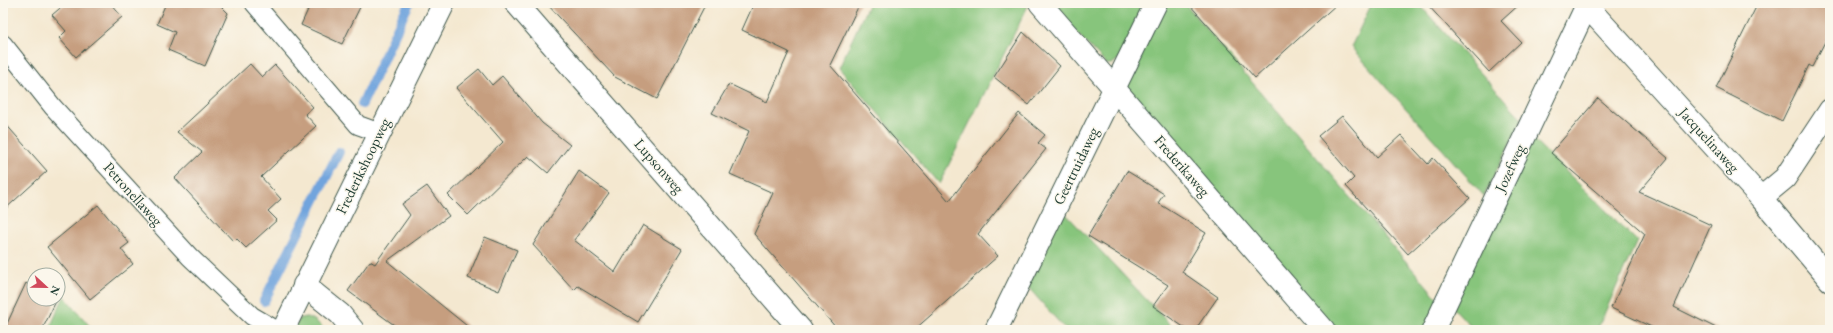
<svg xmlns="http://www.w3.org/2000/svg" width="1833" height="333" font-family="'EB Garamond',serif">
<style>
.green{fill:#87c57b;stroke:#538158}
.lines{fill:none;stroke-linecap:round;stroke-linejoin:round}
.stream{stroke:#71a4dd;stroke-width:10}
.building{fill:#c69e7f}
.service-casing{stroke:#3f574b;stroke-width:20}
.minor-casing{stroke:#3f574b;stroke-width:24}
.service{stroke:#fff;stroke-width:18}
.minor{stroke:#fff;stroke-width:22}
.labels{text-anchor:middle;stroke-width:3;stroke-linejoin:round;paint-order:stroke}
.street-label{font-size:15px;fill:#1f3d34;stroke:#fbf7ec}
</style>
<rect width="100%" height="100%" fill="#fbf7ec"/>
<filter id="ink" filterUnits="userSpaceOnUse"><feTurbulence type="fractalNoise" baseFrequency=".025" numOctaves="2"/><feDisplacementMap in="SourceGraphic" scale="8" xChannelSelector="R" yChannelSelector="G"/><feConvolveMatrix kernelMatrix="1 2 1 2 8 2 1 2 1" color-interpolation-filters="sRGB"/></filter>
<filter id="wash" filterUnits="userSpaceOnUse"><feTurbulence type="fractalNoise" baseFrequency=".012" numOctaves="4" result="noise"/><feDisplacementMap in="SourceGraphic" scale="16" xChannelSelector="R" yChannelSelector="G"/><feGaussianBlur stdDeviation="0.9" result="paint"/><feColorMatrix in="noise" values="0 0 0 0 0 0 0 0 0 0 0 0 0 0 0 0 0 1.4 0 .05"/><feComposite in="paint" operator="in"/></filter>
<g filter="url(#wash)">
<rect width="100%" height="100%" fill="#f4e8d0"/>
<g class="green">
<path d="M 869,3 L 1026,3 L 1028,6 L 939,184 L 839,68 Z"/>
<path d="M 1048,3 L 1147,3 L 1120,58 L 1112,64 L 1106,64 Z"/>
<path d="M 1164,3 L 1184,3 L 1439,300 L 1424,330 L 1333,330 L 1126,86 Z"/>
<path d="M 1372,3 L 1418,3 L 1522,119 L 1484,196 L 1351,47 Z"/>
<path d="M 1532,138 L 1637,241 L 1597,330 L 1474,330 L 1452,306 Z"/>
<path d="M 1063,211 L 1175,330 L 1066,330 L 1027,286 Z"/>
<path d="M 64,296 L 93,330 L 49,330 Z"/>
<path d="M 307,317 L 316,321 L 325,330 L 293,330 L 300,318 Z"/>
</g>
<g class="lines">
<g class="stream">
<path d="M 362,104 L 409,3"/>
<path d="M 264,301 L 339,152"/>
</g>
</g>
<g id="blocks">
<g class="building">
<path d="M 66,3 L 110,3 L 122,17 L 76,57 L 59,38 L 66,31 L 52,15 Z"/>
<path d="M 166,3 L 218,3 L 228,13 L 205,66 L 168,50 L 175,32 L 157,24 Z"/>
<path d="M 311,3 L 362,3 L 342,44 L 301,25 Z"/>
<path d="M 546,3 L 706,3 L 657,99 L 615,77 Z"/>
<path d="M 754,3 L 860,3 L 830,65 L 949,201 L 1019,113 L 1045,135 L 1038,143 L 1046,149 L 978,234 L 998,256 L 914,330 L 838,330 L 754,234 L 773,193 L 730,174 L 749,131 L 712,113 L 729,84 L 767,102 L 789,52 L 742,30 Z"/>
<path d="M 1188,3 L 1338,3 L 1255,78 Z"/>
<path d="M 1426,3 L 1521,3 L 1501,21 L 1521,42 L 1489,72 Z"/>
<path d="M 1758,3 L 1830,3 L 1830,32 L 1812,67 L 1809,65 L 1782,121 L 1716,88 Z"/>
<path d="M 1023,32 L 1060,66 L 1029,105 L 994,77 Z"/>
<path d="M 250,64 L 262,77 L 275,65 L 313,107 L 305,114 L 316,126 L 261,177 L 281,199 L 268,211 L 277,220 L 246,248 L 237,239 L 234,242 L 175,178 L 202,152 L 177,132 Z"/>
<path d="M 479,69 L 492,85 L 502,76 L 542,123 L 570,145 L 548,173 L 528,156 L 468,215 L 448,195 L 503,142 L 456,88 Z"/>
<path d="M 1598,98 L 1668,158 L 1639,192 L 1711,225 L 1674,307 L 1720,330 L 1658,330 L 1611,308 L 1645,234 L 1551,153 Z"/>
<path d="M 1342,116 L 1377,157 L 1401,135 L 1428,164 L 1433,158 L 1470,198 L 1408,254 L 1346,186 L 1354,178 L 1318,136 Z"/>
<path d="M 3,121 L 47,171 L 3,211 Z"/>
<path d="M 579,171 L 609,193 L 574,240 L 615,272 L 643,225 L 682,249 L 638,322 L 578,286 L 574,290 L 533,245 Z"/>
<path d="M 1127,171 L 1164,194 L 1158,203 L 1206,233 L 1182,272 L 1218,297 L 1195,330 L 1188,330 L 1153,306 L 1168,285 L 1088,236 Z"/>
<path d="M 427,186 L 449,216 L 387,261 L 472,330 L 401,330 L 348,291 L 370,261 L 375,264 L 410,215 L 402,204 Z"/>
<path d="M 98,205 L 129,243 L 121,249 L 133,264 L 90,299 L 47,247 Z"/>
<path d="M 485,237 L 517,250 L 499,291 L 468,278 Z"/>
<path d="M 26,283 L 34,287 L 34,299 L 57,299 L 42,330 L 4,330 Z"/>
</g>
</g>
</g>
<g filter="url(#ink)">
<use href="#blocks" fill-opacity="0" stroke="#3f574b" stroke-width="1"/>
<g class="lines">
<g class="service-casing">
<g id="service">
<path d="M 254,3 L 358,125 L 380,133"/>
<path d="M 3,44 L 53,107 L 190,257 L 252,316 L 276,330"/>
</g>
</g>
<g class="minor-casing">
<g id="minor">
<path d="M 516,3 L 801,330"/>
<path d="M 1040,3 L 1324,330"/>
<path d="M 1584,3 L 1761,198 L 1830,280"/>
<path d="M 1761,198 L 1785,178 L 1830,110"/>
<path d="M 304,285 L 340,314 L 353,330"/>
<path d="M 283,330 L 444,3"/>
<path d="M 996,330 L 1156,3"/>
<path d="M 1433,330 L 1587,5"/>
</g>
</g>
<use href="#service" class="service"/>
<use href="#minor" class="minor"/>
</g>
</g>
<g class="labels">
<g class="street-label">
<text transform="translate(1709 140) rotate(48)" y="5">Jacquelinaweg</text>
<text transform="translate(363 166) rotate(-64)" y="5">Frederikshoopweg</text>
<text transform="translate(659 166) rotate(49)" y="5">Lupsonweg</text>
<text transform="translate(1076 166) rotate(-64)" y="5">Geertruidaweg</text>
<text transform="translate(1182 166) rotate(49)" y="5">Frederikaweg</text>
<text transform="translate(1510 168) rotate(-65)" y="5">Jozefweg</text>
<text transform="translate(133 194) rotate(48)" y="5">Petronellaweg</text>
</g>
</g>
<rect width="1833" height="333" fill="none" stroke="#fbf7ec" stroke-width="16"/>
<g transform="translate(46 287) rotate(112)"><circle r="19" fill="#fbf7ec" stroke="#a3ada2"/>
<path d="M0-3L7 15L0 10L-7 15Z" fill="#d1495b"/>
<text y="-6" font-size="11" font-weight="bold" text-anchor="middle" fill="#1f3d34">N</text>
</g>
</svg>
